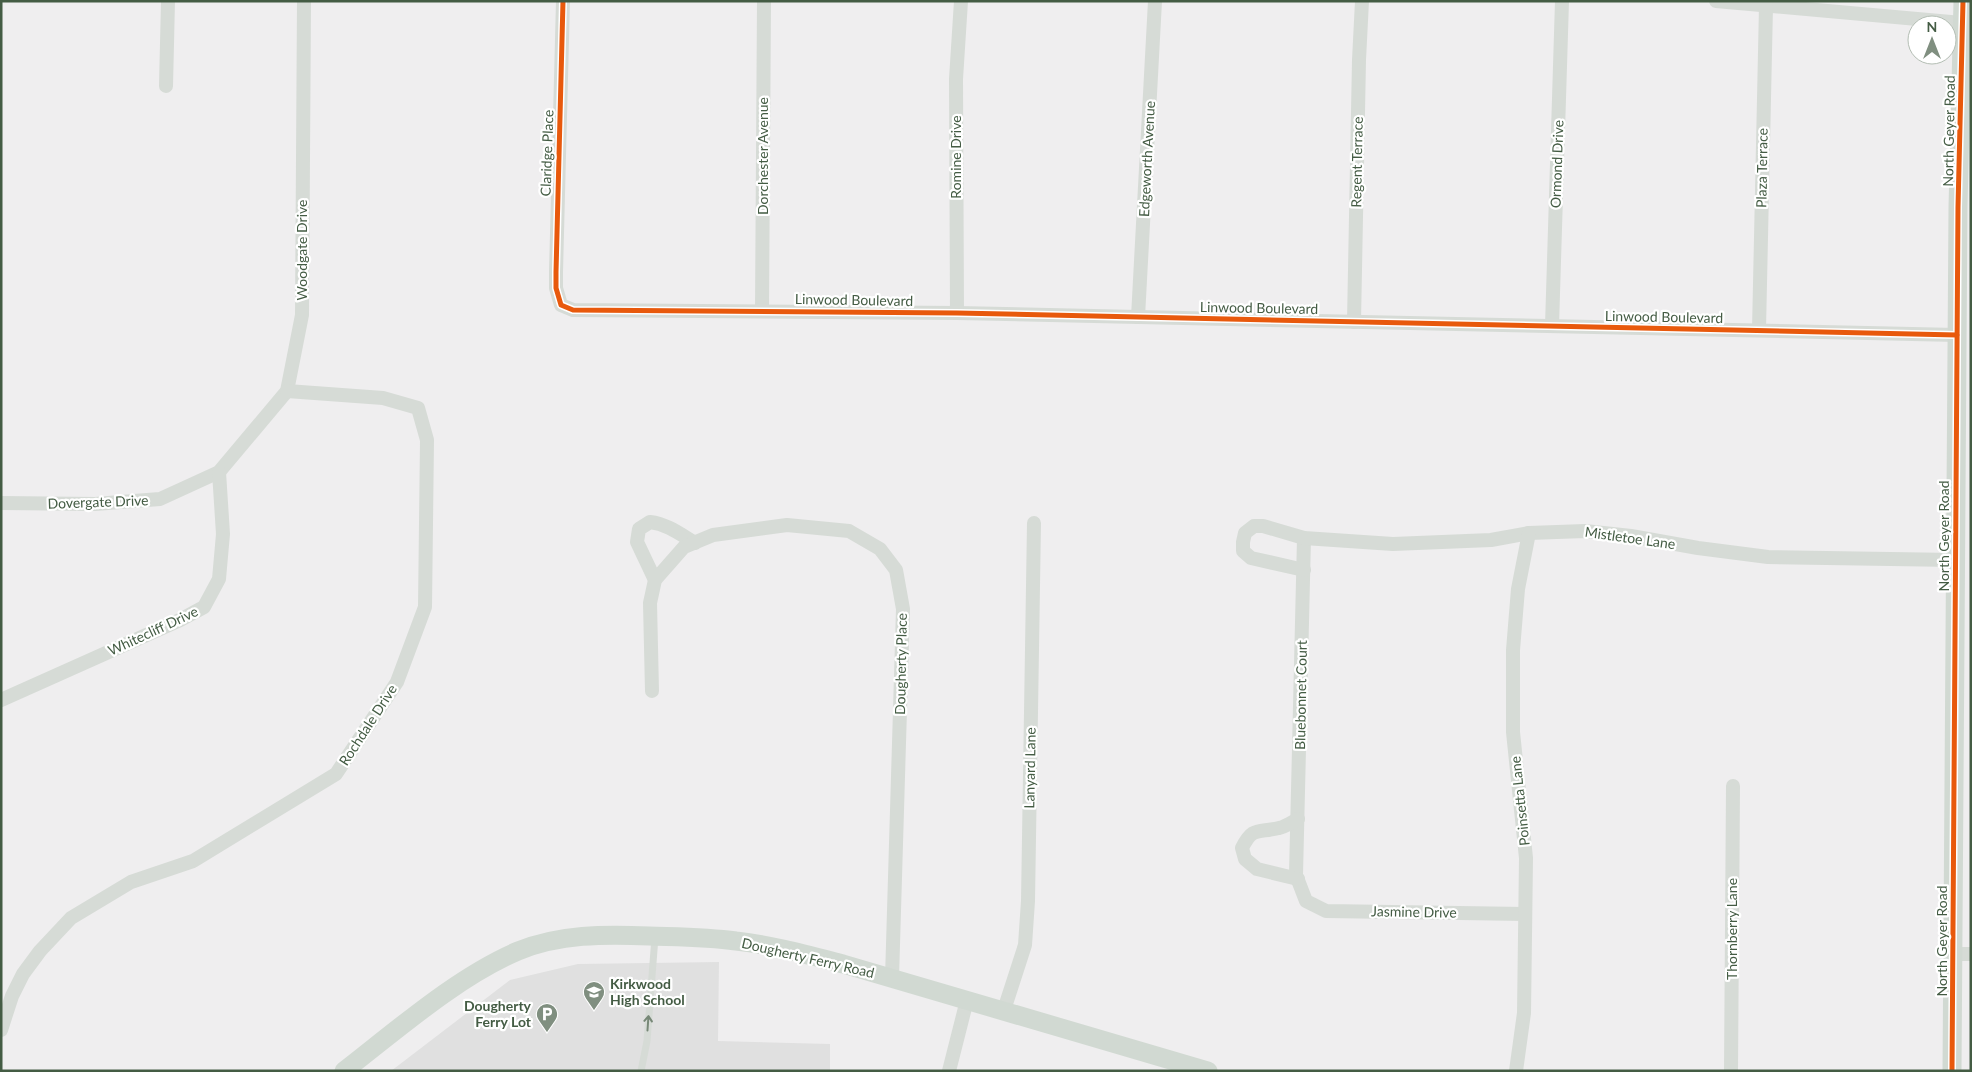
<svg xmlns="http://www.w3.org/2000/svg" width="1972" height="1072" font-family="Lato,sans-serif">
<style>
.education{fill:#e0e0e0}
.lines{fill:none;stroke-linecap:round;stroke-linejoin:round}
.lane{stroke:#d6dbd6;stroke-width:7}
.street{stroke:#d6dbd6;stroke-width:14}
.secondary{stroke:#d1d9d2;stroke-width:19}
.cycleway-casing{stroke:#fff;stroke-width:8}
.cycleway{stroke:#e8590c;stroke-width:5}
.oneway{stroke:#787}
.labels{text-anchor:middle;stroke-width:4.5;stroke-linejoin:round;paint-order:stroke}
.street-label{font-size:14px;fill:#445c44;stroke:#fff}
.poi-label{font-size:14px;font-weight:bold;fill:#445c44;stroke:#fff;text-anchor:start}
</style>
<rect width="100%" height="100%" fill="#efeeef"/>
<path class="education" d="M 719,962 L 718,1041 L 830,1044 L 830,1071 L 391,1071 L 510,980 L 578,964 Z"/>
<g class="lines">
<path class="lane" d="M 641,1071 L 647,1041 L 655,937"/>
<g class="street">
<path d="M 563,1 L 556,272 L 556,288 L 561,305 L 573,310 L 957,313 L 1957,335"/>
<path d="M 1716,1 L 1962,23"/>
<path d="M 166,86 L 168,1"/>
<path d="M 762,310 L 764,1"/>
<path d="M 957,313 L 956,79 L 961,1"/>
<path d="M 1138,317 L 1155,1"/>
<path d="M 1354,322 L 1359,60 L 1362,1"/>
<path d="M 1552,326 L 1562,1"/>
<path d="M 1759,330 L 1766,6"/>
<path d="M 1,503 L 95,504 L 160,499 L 219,472 L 287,391 L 302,315 L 304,1"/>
<path d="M 1304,538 L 1296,875 L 1306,901 L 1326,911 L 1525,914"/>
<path d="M 1304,570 L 1251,558 L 1243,551 L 1243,542 L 1245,533 L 1254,526 L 1263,526 L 1304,538 L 1393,544 L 1491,540 L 1529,533 L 1585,531 L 1631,536 L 1698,548 L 1768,557 L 1955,560"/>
<path d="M 655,580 L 637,542 L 639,529 L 650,522 C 667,524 680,534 695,543"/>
<path d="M 652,691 L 650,603 L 655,580 L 684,547 L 713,535 L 787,525 L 849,531 L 880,549 L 896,570 L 903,609 L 892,978"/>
<path d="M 1,700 L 180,620 L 204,607 L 219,579 L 223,534 L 219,472"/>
<path d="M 1298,819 C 1292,822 1285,827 1279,828 C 1258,833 1253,826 1242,848 L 1245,859 L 1257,869 L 1298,879"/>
<path d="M 1954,954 L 1971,954"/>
<path d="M 1004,1010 L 1025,945 L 1028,901 L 1034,523"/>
<path d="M 1,1030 L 12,996 L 23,974 L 40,951 L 71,918 L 131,882 L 193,861 L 336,774 L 397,682 L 425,607 L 427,440 L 418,408 L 383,398 L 287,391"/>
<path d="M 949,1071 L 967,1000"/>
<path d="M 1516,1071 L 1524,1013 L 1526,858 L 1513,732 L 1513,650 L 1518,589 L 1529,533"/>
<path d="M 1731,1071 L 1733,786"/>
</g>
<g class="secondary">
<path d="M 344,1071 C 397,1030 457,977 518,951 C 559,934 605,934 649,936 C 678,937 707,937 736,941 C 772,945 808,955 843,964 L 1208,1071"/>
<path d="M 1952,1071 L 1958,207 L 1963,1"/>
</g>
<g class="cycleway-casing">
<g id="cycleway">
<path d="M 563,1 L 556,272 L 556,288 L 561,305 L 573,310 L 957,313 L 1957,335"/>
<path d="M 1952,1071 L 1958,207 L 1963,1"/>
</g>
</g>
<use href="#cycleway" class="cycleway"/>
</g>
<defs><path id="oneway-shaft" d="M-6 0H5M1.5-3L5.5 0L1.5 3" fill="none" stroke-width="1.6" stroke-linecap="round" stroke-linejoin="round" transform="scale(1.25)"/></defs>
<use class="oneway" href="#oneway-shaft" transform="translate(648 1023) rotate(-86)"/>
<defs>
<g id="school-pin" transform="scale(1.125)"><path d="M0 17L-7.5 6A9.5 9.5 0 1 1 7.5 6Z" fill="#808f80" stroke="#fff"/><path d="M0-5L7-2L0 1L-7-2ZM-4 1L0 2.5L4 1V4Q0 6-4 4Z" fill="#fff"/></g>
<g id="parking-pin" transform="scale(1.125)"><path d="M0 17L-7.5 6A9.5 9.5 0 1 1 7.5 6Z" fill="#808f80" stroke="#fff"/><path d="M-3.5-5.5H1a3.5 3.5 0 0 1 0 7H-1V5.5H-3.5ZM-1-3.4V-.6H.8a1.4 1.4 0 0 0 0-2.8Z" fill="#fff"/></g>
</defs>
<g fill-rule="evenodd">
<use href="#school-pin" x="594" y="992"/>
<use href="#parking-pin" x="547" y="1014"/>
</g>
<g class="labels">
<g class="street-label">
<text transform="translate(1949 131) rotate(-89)" y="5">North Geyer Road</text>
<text transform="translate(547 153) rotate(-88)" y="5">Claridge Place</text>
<text transform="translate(763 156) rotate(-90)" y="5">Dorchester Avenue</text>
<text transform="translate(956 157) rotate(-90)" y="5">Romine Drive</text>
<text transform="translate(1147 159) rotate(-87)" y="5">Edgeworth Avenue</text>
<text transform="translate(1357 162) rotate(-89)" y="5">Regent Terrace</text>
<text transform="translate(1557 164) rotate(-88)" y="5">Ormond Drive</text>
<text transform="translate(1762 168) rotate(-89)" y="5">Plaza Terrace</text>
<text transform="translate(302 250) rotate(-90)" y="5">Woodgate Drive</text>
<text transform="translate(854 300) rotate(1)" y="5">Linwood Boulevard</text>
<text transform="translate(1259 308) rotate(1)" y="5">Linwood Boulevard</text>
<text transform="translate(1664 317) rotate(1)" y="5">Linwood Boulevard</text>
<text transform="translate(98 502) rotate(-2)" y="5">Dovergate Drive</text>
<text transform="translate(1944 536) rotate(-90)" y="5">North Geyer Road</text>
<text transform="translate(1630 538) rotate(8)" y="5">Mistletoe Lane</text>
<text transform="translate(153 631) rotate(-25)" y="5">Whitecliff Drive</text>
<text transform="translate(901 664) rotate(-89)" y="5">Dougherty Place</text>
<text transform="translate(1301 695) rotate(-89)" y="5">Bluebonnet Court</text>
<text transform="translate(368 725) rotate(-57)" y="5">Rochdale Drive</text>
<text transform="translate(1030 768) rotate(-89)" y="5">Lanyard Lane</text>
<text transform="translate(1520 801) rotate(-96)" y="5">Poinsetta Lane</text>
<text transform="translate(1414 912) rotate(1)" y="5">Jasmine Drive</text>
<text transform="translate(1732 929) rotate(-90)" y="5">Thornberry Lane</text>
<text transform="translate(1942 941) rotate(-90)" y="5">North Geyer Road</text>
<text transform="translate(808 958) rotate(13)" y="5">Dougherty Ferry Road</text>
</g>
<g class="poi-label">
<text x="610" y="989">Kirkwood<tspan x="610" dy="16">High School</tspan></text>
<text x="531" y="1011" text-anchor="end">Dougherty<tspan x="531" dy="16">Ferry Lot</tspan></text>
</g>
</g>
<rect width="1972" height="1072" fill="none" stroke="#445c44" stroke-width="5"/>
<g transform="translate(1932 40)"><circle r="24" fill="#ffffff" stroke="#b4beb4"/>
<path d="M0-4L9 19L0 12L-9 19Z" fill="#808f80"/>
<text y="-8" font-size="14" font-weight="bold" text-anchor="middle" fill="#445c44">N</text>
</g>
</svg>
